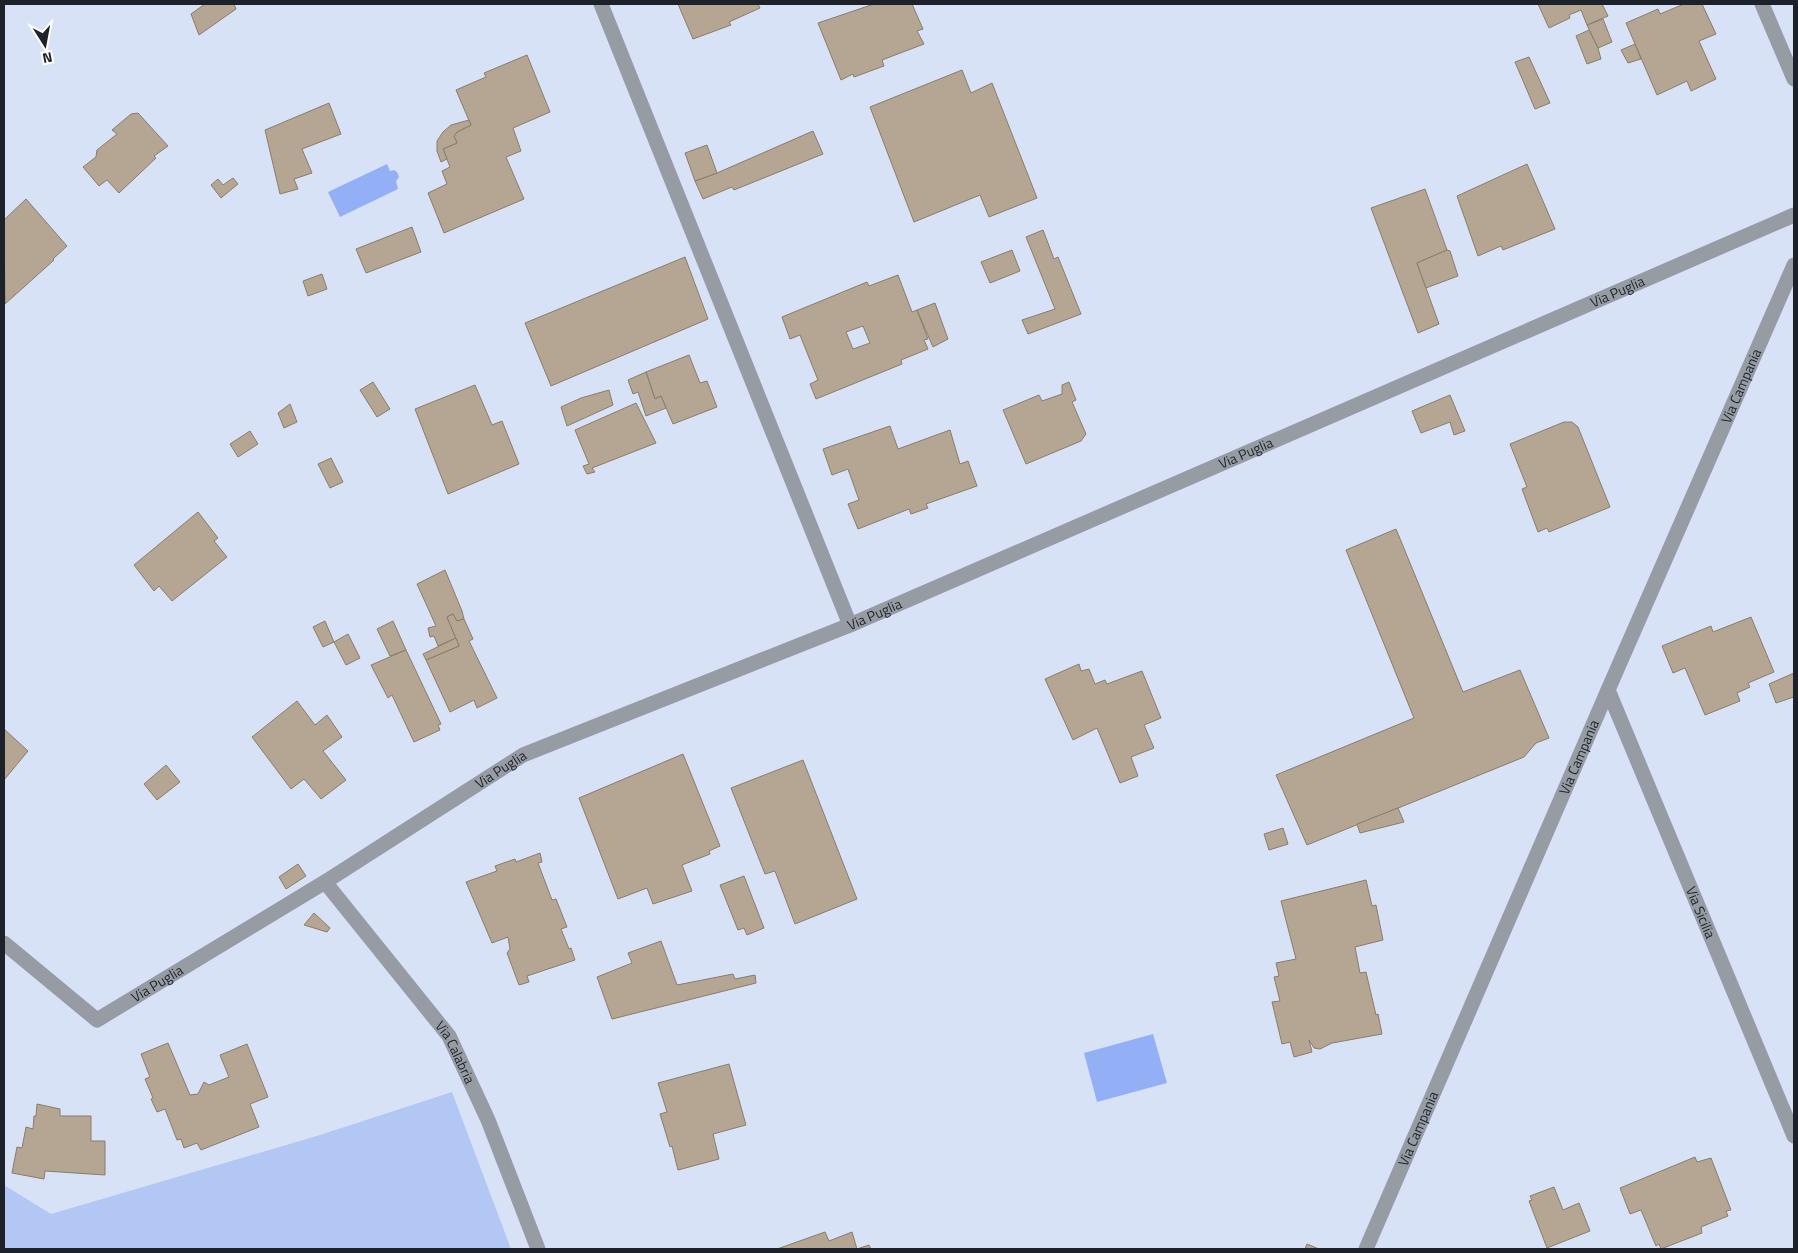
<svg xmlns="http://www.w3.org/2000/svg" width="1798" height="1253" font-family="'Titillium Web',sans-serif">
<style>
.green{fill:#b3c7f5}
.water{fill:#93b0f6}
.building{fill:#b5a693;stroke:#8a7c6a;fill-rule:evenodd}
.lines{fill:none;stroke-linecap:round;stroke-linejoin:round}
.minor{stroke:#979ba4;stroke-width:15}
.labels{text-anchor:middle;stroke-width:5;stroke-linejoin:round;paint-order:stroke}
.street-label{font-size:14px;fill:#1d2129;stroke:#fff}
</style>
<rect width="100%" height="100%" fill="#d8e2f7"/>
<path class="green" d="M 452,1092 L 511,1249 L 4,1249 L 4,1185 L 51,1214 L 320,1135 Z"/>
<g class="water">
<path d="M 387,164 L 390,171 L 394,170 L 397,172 L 399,177 L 396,181 L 398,189 L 340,217 L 328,192 Z"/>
<path d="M 1153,1034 L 1167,1083 L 1097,1102 L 1084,1053 Z"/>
</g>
<g class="building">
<path d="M 205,4 L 234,4 L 236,9 L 199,35 L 191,14 Z"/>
<path d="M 678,4 L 758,4 L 760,8 L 729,22 L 731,25 L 693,39 Z"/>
<path d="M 874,4 L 912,4 L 923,29 L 917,31 L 924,44 L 882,60 L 884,66 L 854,77 L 853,74 L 841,80 L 818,23 Z"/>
<path d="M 1538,4 L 1602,4 L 1608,16 L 1587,25 L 1581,10 L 1569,15 L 1570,18 L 1549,28 Z"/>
<path d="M 1684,4 L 1702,4 L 1716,34 L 1699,41 L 1716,79 L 1691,91 L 1687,81 L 1657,95 L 1626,23 L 1658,9 L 1660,14 Z"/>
<path d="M 1603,19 L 1612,42 L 1598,48 L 1587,25 Z"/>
<path d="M 1589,30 L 1598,48 L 1601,59 L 1587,64 L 1576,36 Z"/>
<path d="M 1635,44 L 1641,59 L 1628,63 L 1621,50 Z"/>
<path d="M 527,55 L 550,112 L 513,128 L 521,151 L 506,157 L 524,199 L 444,233 L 428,193 L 447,184 L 442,171 L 450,167 L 443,149 L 457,143 L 454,136 L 457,132 L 471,125 L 456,90 L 486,77 L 484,73 Z"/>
<path d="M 1529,57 L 1550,103 L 1535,109 L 1515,62 Z"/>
<path d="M 962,70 L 971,93 L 992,83 L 1037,198 L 989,217 L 980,195 L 914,222 L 870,107 Z"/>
<path d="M 329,103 L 341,134 L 302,149 L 312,173 L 294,179 L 298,189 L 280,194 L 265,130 Z"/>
<path d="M 138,113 L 168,146 L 154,156 L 156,158 L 119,193 L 107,180 L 99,186 L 83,167 L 96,157 L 97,150 L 117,134 L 112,130 L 131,114 Z"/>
<path d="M 469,120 L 471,125 L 457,132 L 454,136 L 457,143 L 443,149 L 447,159 L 441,162 L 437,151 L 437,141 L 443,132 L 451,125 Z"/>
<path d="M 813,131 L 823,154 L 734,190 L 732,187 L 703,199 L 695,181 L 717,173 Z"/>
<path d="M 707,145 L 717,173 L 695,181 L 685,153 Z"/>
<path d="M 1527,164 L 1555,229 L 1503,250 L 1501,246 L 1478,256 L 1457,196 Z"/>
<path d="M 233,178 L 238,184 L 221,198 L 211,185 L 218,179 L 223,185 Z"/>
<path d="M 1425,189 L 1447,250 L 1417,263 L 1439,324 L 1418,333 L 1371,208 Z"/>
<path d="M 26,199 L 67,246 L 53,259 L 54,260 L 5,304 L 4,220 Z"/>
<path d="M 412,227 L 421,252 L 366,273 L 356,249 Z"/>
<path d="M 1043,230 L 1054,259 L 1058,257 L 1081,314 L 1028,334 L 1022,320 L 1055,309 L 1026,237 Z"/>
<path d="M 1012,250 L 1020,271 L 990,283 L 981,262 Z"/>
<path d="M 1447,250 L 1450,251 L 1458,276 L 1426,288 L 1417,263 Z"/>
<path d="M 685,257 L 708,319 L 551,386 L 525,323 Z"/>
<path d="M 322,274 L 327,289 L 308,296 L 303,281 Z"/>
<path d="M 898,275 L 912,312 L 917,310 L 928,339 L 924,340 L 928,349 L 901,360 L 902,364 L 816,399 L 810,384 L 818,380 L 800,335 L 790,339 L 782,317 L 867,282 L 869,286 ZM 863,326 L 870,343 L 853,349 L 846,332 Z"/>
<path d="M 935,303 L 948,339 L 933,347 L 917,310 Z"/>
<path d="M 689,355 L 700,383 L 707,381 L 717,407 L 673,424 L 661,396 L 655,399 L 646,372 Z"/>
<path d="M 646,372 L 655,399 L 661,396 L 666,408 L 646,416 L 638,392 L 633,394 L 628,380 Z"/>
<path d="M 373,382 L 390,409 L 377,417 L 360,390 Z"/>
<path d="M 1069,382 L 1076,400 L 1072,402 L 1086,434 L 1081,441 L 1026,464 L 1003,410 L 1039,395 L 1042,401 L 1062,394 L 1062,385 Z"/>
<path d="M 475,385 L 492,425 L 502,421 L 519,464 L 448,494 L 415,409 Z"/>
<path d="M 609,390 L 613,405 L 567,426 L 561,407 L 581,398 Z"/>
<path d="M 1450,395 L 1465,431 L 1454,435 L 1450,422 L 1421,433 L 1412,411 Z"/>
<path d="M 636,403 L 656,443 L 592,468 L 595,472 L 587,474 L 583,466 L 589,464 L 575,430 Z"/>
<path d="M 290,404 L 297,422 L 284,428 L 278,413 Z"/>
<path d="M 1564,422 L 1572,422 L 1578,427 L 1610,507 L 1549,532 L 1547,528 L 1538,532 L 1522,489 L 1527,487 L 1510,444 Z"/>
<path d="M 890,426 L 898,449 L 950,430 L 960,464 L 968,461 L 977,486 L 926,504 L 928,508 L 911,514 L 909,509 L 858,529 L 848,504 L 859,500 L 848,469 L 832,475 L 823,449 Z"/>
<path d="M 250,431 L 258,444 L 238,457 L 230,444 Z"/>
<path d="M 331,458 L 343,482 L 330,488 L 318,464 Z"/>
<path d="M 198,512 L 218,538 L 214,541 L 227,557 L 172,601 L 159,586 L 154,591 L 134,565 Z"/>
<path d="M 1396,529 L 1463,692 L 1520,670 L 1549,738 L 1536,743 L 1524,757 L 1307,845 L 1276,775 L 1414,718 L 1346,550 Z"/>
<path d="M 445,570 L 462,611 L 464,619 L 457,621 L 453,614 L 447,617 L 456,638 L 438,646 L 434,636 L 430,637 L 428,628 L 436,626 L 417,584 Z"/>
<path d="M 453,614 L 457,621 L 464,619 L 473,639 L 469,641 L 497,698 L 477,708 L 474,700 L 450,712 L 426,660 L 459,646 L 447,617 Z"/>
<path d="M 1751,617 L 1774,672 L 1748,683 L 1750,687 L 1737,693 L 1740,701 L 1705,715 L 1685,668 L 1673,673 L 1662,646 L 1711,626 L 1713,632 Z"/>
<path d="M 325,621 L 334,642 L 323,647 L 313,627 Z"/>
<path d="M 393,621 L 406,650 L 390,656 L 377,629 Z"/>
<path d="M 348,634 L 360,658 L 346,665 L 334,642 Z"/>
<path d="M 456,638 L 459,646 L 426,660 L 423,654 Z"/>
<path d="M 406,650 L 441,724 L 438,725 L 440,730 L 414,742 L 392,695 L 388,698 L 371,665 Z"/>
<path d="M 1079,664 L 1081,671 L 1089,669 L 1095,684 L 1105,680 L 1107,684 L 1142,671 L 1161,718 L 1144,725 L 1154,748 L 1131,757 L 1138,776 L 1120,783 L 1097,728 L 1073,740 L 1045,679 Z"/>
<path d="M 1794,673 L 1794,697 L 1776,703 L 1769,684 Z"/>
<path d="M 297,701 L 315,725 L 327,715 L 342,737 L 323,751 L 346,780 L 321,799 L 304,779 L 291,789 L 252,737 Z"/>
<path d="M 4,729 L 28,751 L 4,780 Z"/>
<path d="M 683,754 L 720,846 L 709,851 L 710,854 L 682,865 L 692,891 L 653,904 L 647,888 L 618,899 L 579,798 Z"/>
<path d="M 803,760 L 857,899 L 795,924 L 775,871 L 765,874 L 731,788 Z"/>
<path d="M 166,765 L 180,782 L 157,800 L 144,784 Z"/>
<path d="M 1398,808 L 1404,822 L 1360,833 L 1357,824 Z"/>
<path d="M 1283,828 L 1288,844 L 1269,850 L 1264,834 Z"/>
<path d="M 540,853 L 542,862 L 538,863 L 552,900 L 556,899 L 567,927 L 561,929 L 569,949 L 571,948 L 575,960 L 527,976 L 529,982 L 519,985 L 507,953 L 510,949 L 508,937 L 492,943 L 466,882 L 497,871 L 495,866 L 515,859 L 516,862 Z"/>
<path d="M 298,864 L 306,876 L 286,889 L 279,877 Z"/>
<path d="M 744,876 L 764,928 L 747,935 L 744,928 L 738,930 L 720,885 Z"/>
<path d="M 1366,880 L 1372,906 L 1376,905 L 1383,940 L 1355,947 L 1360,973 L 1366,972 L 1376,1015 L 1378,1014 L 1382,1034 L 1332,1043 L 1320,1049 L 1314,1048 L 1309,1040 L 1312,1052 L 1294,1057 L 1290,1042 L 1282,1044 L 1272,1002 L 1280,1001 L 1274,977 L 1279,976 L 1276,963 L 1296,959 L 1281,901 Z"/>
<path d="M 314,913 L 330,928 L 327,932 L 304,925 Z"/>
<path d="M 661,941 L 677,985 L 733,974 L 735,979 L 755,975 L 756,983 L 612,1019 L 597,977 L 632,963 L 628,953 Z"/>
<path d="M 168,1043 L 190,1095 L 198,1094 L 204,1082 L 209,1085 L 229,1077 L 220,1055 L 247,1044 L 268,1097 L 250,1104 L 259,1127 L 201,1150 L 197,1143 L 184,1148 L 181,1139 L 177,1140 L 165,1109 L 157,1112 L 151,1099 L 153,1098 L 145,1079 L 150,1077 L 141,1054 Z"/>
<path d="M 729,1064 L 746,1125 L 713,1134 L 719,1159 L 678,1170 L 672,1146 L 670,1147 L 660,1114 L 667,1112 L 658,1083 Z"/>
<path d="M 37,1104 L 60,1109 L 60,1116 L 91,1116 L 91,1141 L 105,1141 L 105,1175 L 45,1171 L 44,1179 L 12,1173 L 17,1147 L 22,1148 L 26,1127 L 33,1129 L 34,1116 L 36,1116 Z"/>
<path d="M 1695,1157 L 1697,1162 L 1711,1158 L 1731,1210 L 1726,1211 L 1728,1216 L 1701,1227 L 1702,1233 L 1661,1249 L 1659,1244 L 1656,1246 L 1641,1210 L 1630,1214 L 1620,1188 Z"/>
<path d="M 1554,1187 L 1563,1210 L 1579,1203 L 1590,1231 L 1547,1248 L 1529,1201 L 1532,1200 L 1530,1196 Z"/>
<path d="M 825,1232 L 829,1241 L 852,1232 L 857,1249 L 869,1245 L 871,1249 L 777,1249 Z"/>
<path d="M 1307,1244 L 1319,1249 L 1305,1249 Z"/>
</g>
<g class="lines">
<g class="minor">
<path d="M 601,4 L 850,625"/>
<path d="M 1762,4 L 1794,79"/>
<path id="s1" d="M 1608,690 L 1794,1136"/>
<path id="s2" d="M 325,882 L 449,1036 L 488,1120 L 538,1249"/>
<path id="s3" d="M 4,943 L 97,1020 L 325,882 L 523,755 L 850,625 L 1794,215"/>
<path id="s4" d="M 1366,1249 L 1608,690 L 1794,265"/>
</g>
</g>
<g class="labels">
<g class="street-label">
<text dy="5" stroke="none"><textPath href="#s3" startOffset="1811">Via Puglia</textPath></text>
<text dy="5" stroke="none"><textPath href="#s4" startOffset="941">Via Campania</textPath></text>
<text dy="5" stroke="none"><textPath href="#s3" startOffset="1406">Via Puglia</textPath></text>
<text dy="5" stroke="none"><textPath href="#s3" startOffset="1001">Via Puglia</textPath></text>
<text dy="5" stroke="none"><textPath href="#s4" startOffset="536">Via Campania</textPath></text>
<text dy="5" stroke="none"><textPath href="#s3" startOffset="596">Via Puglia</textPath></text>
<text dy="5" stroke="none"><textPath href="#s1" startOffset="241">Via Sicilia</textPath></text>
<text dy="5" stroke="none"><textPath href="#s3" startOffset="191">Via Puglia</textPath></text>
<text dy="5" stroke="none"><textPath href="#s2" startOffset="215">Via Calabria</textPath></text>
<text dy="5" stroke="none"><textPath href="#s4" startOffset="131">Via Campania</textPath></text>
</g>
</g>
<rect width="1798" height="1253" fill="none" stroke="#1d2129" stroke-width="10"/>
<g transform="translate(45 45) rotate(169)" stroke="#ffffff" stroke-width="4" paint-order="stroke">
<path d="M0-4L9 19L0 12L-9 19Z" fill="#1d2129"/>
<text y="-8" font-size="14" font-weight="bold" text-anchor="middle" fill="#1d2129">N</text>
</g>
</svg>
